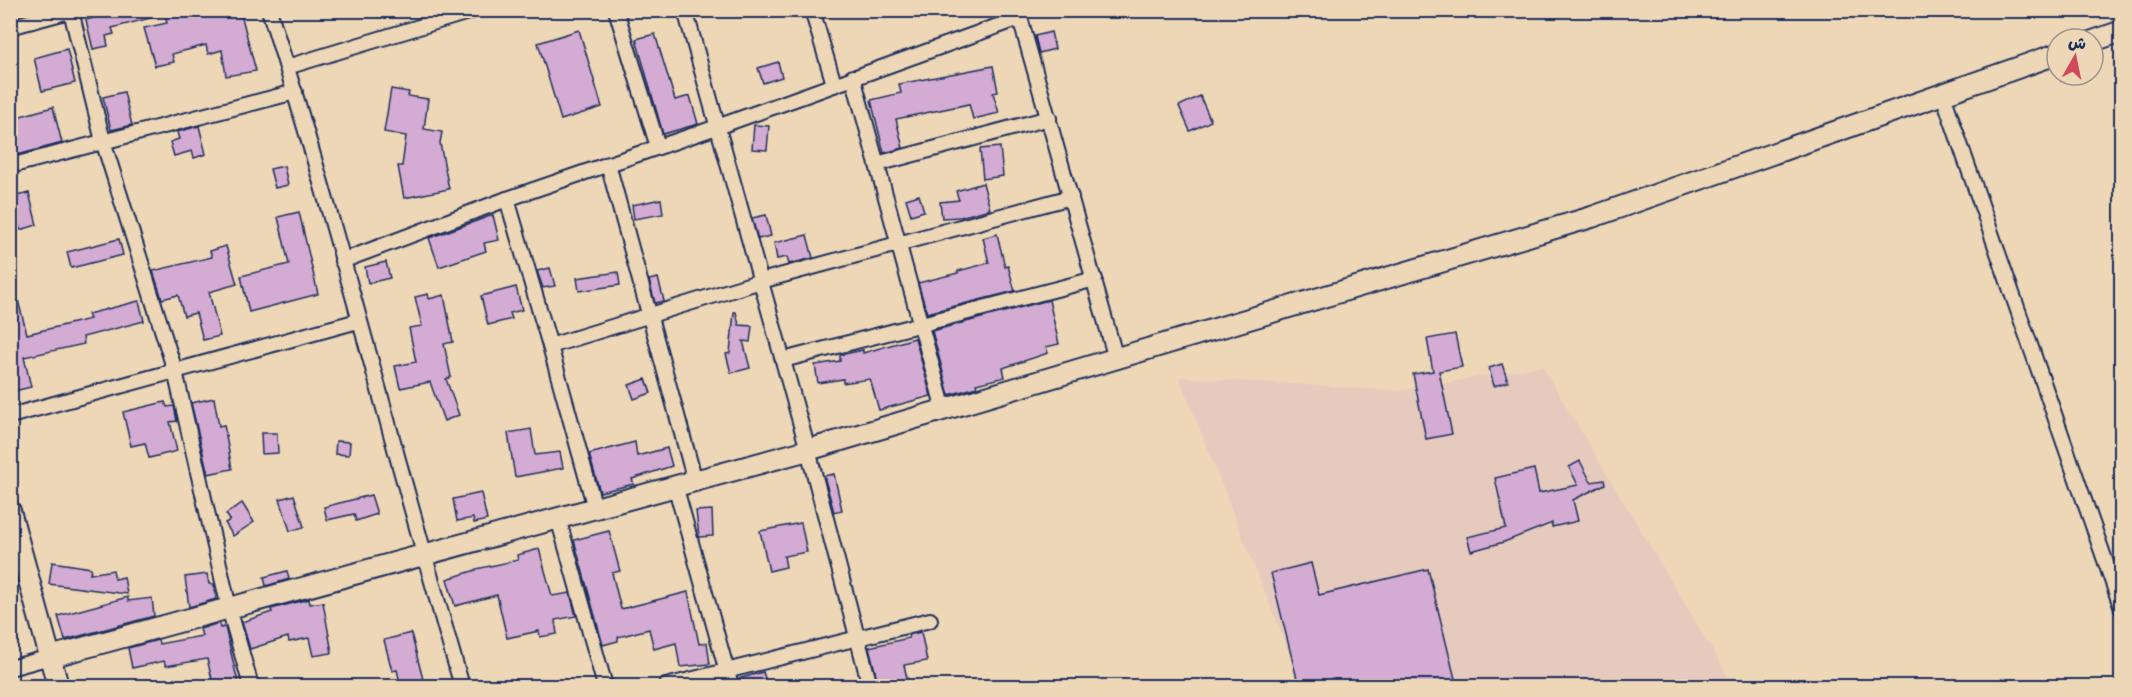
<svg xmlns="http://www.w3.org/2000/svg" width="2132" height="697" font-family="Mynerve,'Playpen Sans Arabic',sans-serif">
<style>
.built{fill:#e6cabe}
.building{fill:#d4abd2;stroke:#1b2f5e;stroke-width:1.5}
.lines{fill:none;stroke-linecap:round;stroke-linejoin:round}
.minor-casing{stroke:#1b2f5e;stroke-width:18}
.secondary-casing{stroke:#1b2f5e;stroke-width:24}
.minor{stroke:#eed7b6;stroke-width:14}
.secondary{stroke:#eed7b6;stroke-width:20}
</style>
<rect width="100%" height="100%" fill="#eed7b6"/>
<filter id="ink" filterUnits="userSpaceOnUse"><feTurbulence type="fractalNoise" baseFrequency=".0167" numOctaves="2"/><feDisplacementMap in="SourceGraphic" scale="12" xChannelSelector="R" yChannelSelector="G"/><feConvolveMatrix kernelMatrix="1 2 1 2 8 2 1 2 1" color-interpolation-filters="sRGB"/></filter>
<g filter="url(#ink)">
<path class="built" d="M 1542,366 L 1734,686 L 1302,686 L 1179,377 L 1398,391 Z"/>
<g class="building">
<path d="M 124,10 L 162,10 L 162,15 L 112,28 L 114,34 L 106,36 L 108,46 L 93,49 L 86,20 Z"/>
<path d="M 164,10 L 240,10 L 256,71 L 226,76 L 222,50 L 208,54 L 206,45 L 172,54 L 174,62 L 155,66 L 144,28 L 167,23 Z"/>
<path d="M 579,30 L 602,107 L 561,120 L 538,43 Z"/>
<path d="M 1051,32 L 1055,49 L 1039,53 L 1035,36 Z"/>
<path d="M 655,34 L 675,100 L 690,96 L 698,124 L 663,134 L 636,39 Z"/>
<path d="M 67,49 L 75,83 L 42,91 L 34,58 Z"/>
<path d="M 778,62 L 782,77 L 763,83 L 758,68 Z"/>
<path d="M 993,66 L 998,92 L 993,93 L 999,113 L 973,119 L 969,104 L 896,119 L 903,148 L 884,153 L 871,100 L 901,93 L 899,84 Z"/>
<path d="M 391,89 L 409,92 L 408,96 L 428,99 L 424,129 L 442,132 L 440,143 L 449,189 L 404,198 L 398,166 L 402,166 L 406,136 L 384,132 Z"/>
<path d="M 124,92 L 132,125 L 111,130 L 103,97 Z"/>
<path d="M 1200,96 L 1211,121 L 1190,131 L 1179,106 Z"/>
<path d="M 53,107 L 62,143 L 10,157 L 10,119 Z"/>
<path d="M 754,125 L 769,126 L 767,150 L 752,149 Z"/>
<path d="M 199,126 L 206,154 L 194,158 L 192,151 L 174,156 L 170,142 L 179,139 L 177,132 Z"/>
<path d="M 1000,147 L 1003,176 L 983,179 L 980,149 Z"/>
<path d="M 284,166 L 288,185 L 275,188 L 270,169 Z"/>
<path d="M 983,183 L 990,209 L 960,217 L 942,218 L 940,202 L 959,200 L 956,191 Z"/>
<path d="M 29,193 L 37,225 L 20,230 L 12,197 Z"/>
<path d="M 919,195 L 924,211 L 911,215 L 906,199 Z"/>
<path d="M 661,199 L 663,214 L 634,219 L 632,205 Z"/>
<path d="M 299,212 L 318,294 L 249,312 L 241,276 L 289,264 L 278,217 Z"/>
<path d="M 493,215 L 499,240 L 484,243 L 486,251 L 439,267 L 429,238 Z"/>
<path d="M 766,215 L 771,236 L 758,239 L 752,218 Z"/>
<path d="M 997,234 L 1005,267 L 1008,266 L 1015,291 L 927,313 L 918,283 L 958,273 L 958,271 L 989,263 L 983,238 Z"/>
<path d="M 807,235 L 813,258 L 789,264 L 787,257 L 777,259 L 774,243 Z"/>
<path d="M 119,239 L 123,255 L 71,268 L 67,252 Z"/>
<path d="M 226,246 L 237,284 L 209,292 L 220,336 L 203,340 L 196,313 L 184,316 L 178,295 L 162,299 L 153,271 L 212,257 L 210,251 Z"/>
<path d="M 386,262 L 390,278 L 368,283 L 365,267 Z"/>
<path d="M 550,268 L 555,286 L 543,288 L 537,271 Z"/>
<path d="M 618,272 L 620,285 L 579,291 L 577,278 Z"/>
<path d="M 658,278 L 664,301 L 655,303 L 649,280 Z"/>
<path d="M 516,287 L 522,310 L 510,313 L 512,319 L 488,325 L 481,296 Z"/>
<path d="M 10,289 L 15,289 L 27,334 L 90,319 L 88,314 L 139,301 L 144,321 L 83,337 L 84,344 L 24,357 L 31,387 L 10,392 Z"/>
<path d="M 428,294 L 429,299 L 444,295 L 453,342 L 444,344 L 451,377 L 446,379 L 459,415 L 444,421 L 430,382 L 400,388 L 395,366 L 416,362 L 409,328 L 422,326 L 415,297 Z"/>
<path d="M 1049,300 L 1059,344 L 1046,347 L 1048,353 L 1003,368 L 1005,377 L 976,384 L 977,387 L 949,395 L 932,331 Z"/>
<path d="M 734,312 L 736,312 L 739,325 L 752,326 L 750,342 L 743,341 L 750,368 L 731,373 L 726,354 L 730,353 Z"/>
<path d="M 1455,334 L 1462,367 L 1439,371 L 1452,434 L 1426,439 L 1413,374 L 1433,371 L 1427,339 Z"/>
<path d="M 915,338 L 931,396 L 879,410 L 870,379 L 843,383 L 843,379 L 818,383 L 815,365 L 840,361 L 840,355 L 863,350 L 863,353 Z"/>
<path d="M 1502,364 L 1508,382 L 1494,386 L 1489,368 Z"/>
<path d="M 646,379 L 651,393 L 634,399 L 629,385 Z"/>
<path d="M 214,398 L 219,426 L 224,425 L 232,469 L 208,474 L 191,403 Z"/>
<path d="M 165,402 L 167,407 L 174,406 L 177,421 L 170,422 L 177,451 L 149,458 L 145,443 L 131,446 L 123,412 Z"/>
<path d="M 531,429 L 535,455 L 560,452 L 563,468 L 515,477 L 508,433 Z"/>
<path d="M 261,433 L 277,433 L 278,453 L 262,454 Z"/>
<path d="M 336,441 L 350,442 L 349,455 L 335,454 Z"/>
<path d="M 635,442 L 637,456 L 667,448 L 672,466 L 632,479 L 634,484 L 600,492 L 589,454 Z"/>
<path d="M 1580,461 L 1591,482 L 1604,480 L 1605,484 L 1573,500 L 1578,521 L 1552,527 L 1552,523 L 1504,542 L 1471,551 L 1467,537 L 1506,528 L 1495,478 L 1534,469 L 1539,493 L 1578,485 L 1569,467 Z"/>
<path d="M 834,474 L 842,510 L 834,512 L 824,476 Z"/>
<path d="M 481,493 L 487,520 L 474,523 L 473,518 L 457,521 L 453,499 Z"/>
<path d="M 294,495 L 304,527 L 290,531 L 280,499 Z"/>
<path d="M 371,495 L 377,514 L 356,521 L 354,514 L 327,520 L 324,507 Z"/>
<path d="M 242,503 L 254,522 L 233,536 L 225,523 L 230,520 L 226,514 Z"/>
<path d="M 712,510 L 713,536 L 699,537 L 696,511 Z"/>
<path d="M 801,523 L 807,552 L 784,556 L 786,567 L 769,571 L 760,531 Z"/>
<path d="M 609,531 L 620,571 L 612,573 L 621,609 L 688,592 L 699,644 L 707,643 L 710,664 L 680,667 L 676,643 L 654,649 L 649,629 L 618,637 L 618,641 L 603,645 L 574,540 Z"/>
<path d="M 539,549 L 552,596 L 570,593 L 576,616 L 555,620 L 557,634 L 540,637 L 539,631 L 507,638 L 497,595 L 455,606 L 447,579 L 476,570 L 476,569 L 518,560 L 517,555 Z"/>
<path d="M 52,562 L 91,568 L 90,574 L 113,570 L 115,579 L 124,577 L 127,594 L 49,584 Z"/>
<path d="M 1311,563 L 1319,595 L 1428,569 L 1457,687 L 1299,687 L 1271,573 Z"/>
<path d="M 287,571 L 289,579 L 266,586 L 264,577 Z"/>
<path d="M 207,574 L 209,584 L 214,584 L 216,599 L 189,607 L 185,577 Z"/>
<path d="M 128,597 L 128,601 L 152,598 L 154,616 L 65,640 L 58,616 Z"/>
<path d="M 309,599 L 310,604 L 323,602 L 332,653 L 313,656 L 309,638 L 289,642 L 288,637 L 250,649 L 242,622 L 272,612 L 271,609 Z"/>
<path d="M 219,623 L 220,628 L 225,627 L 239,687 L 214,687 L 207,659 L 166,666 L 164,661 L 132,668 L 128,648 L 158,640 L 159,644 L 202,636 L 200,629 Z"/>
<path d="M 921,632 L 927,661 L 904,665 L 909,687 L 879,687 L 869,647 L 909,638 L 908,635 Z"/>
<path d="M 411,633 L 425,687 L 401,687 L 397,670 L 392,671 L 384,640 Z"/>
<path d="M 763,672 L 768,687 L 740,687 L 738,679 Z"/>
</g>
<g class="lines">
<g class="minor-casing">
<g id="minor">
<path d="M 269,10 C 340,234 396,462 462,686"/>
<path d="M 616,10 L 658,147"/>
<path d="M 685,10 L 808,450 L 870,686"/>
<path d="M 812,10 L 834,84"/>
<path d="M 71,11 L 103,141 L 175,371 L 229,608 L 251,686"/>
<path d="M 10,27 L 73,10"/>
<path d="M 287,67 L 475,10"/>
<path d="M 853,77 L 944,410"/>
<path d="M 1943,95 L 2122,609"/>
<path d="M 608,164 L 695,481"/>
<path d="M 877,164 L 1049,118"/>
<path d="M 10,166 L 295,92"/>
<path d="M 507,199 L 550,346 L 595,508"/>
<path d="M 342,261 L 507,199 L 717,127 L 1020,18 L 1116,359"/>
<path d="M 550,346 L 761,281 L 1071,197"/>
<path d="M 783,360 L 1095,279"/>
<path d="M 10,416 L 358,321"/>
<path d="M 675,485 L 731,686"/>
<path d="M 558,518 L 605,686"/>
<path d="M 10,668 L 50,657"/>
<path d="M 666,686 L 930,620"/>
</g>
</g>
<g class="secondary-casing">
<g id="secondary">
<path d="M 2093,41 L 2122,31"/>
<path d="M 10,511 L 58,686"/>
<path d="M 50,657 L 808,450 L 1592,217 L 2057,54"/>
</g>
</g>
<use href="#minor" class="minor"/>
<use href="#secondary" class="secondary"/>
</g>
</g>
<rect width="2132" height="697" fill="none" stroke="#eed7b6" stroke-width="36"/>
<rect x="18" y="18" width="2096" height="661" fill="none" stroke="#1b2f5e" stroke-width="2" filter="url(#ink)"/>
<g transform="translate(2075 57) rotate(9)"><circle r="28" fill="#eed7b6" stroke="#9a9493" stroke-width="1.5"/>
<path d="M0-4.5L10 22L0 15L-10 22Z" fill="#d1495b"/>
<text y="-9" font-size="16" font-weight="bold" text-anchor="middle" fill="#1b2f5e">ش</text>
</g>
</svg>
